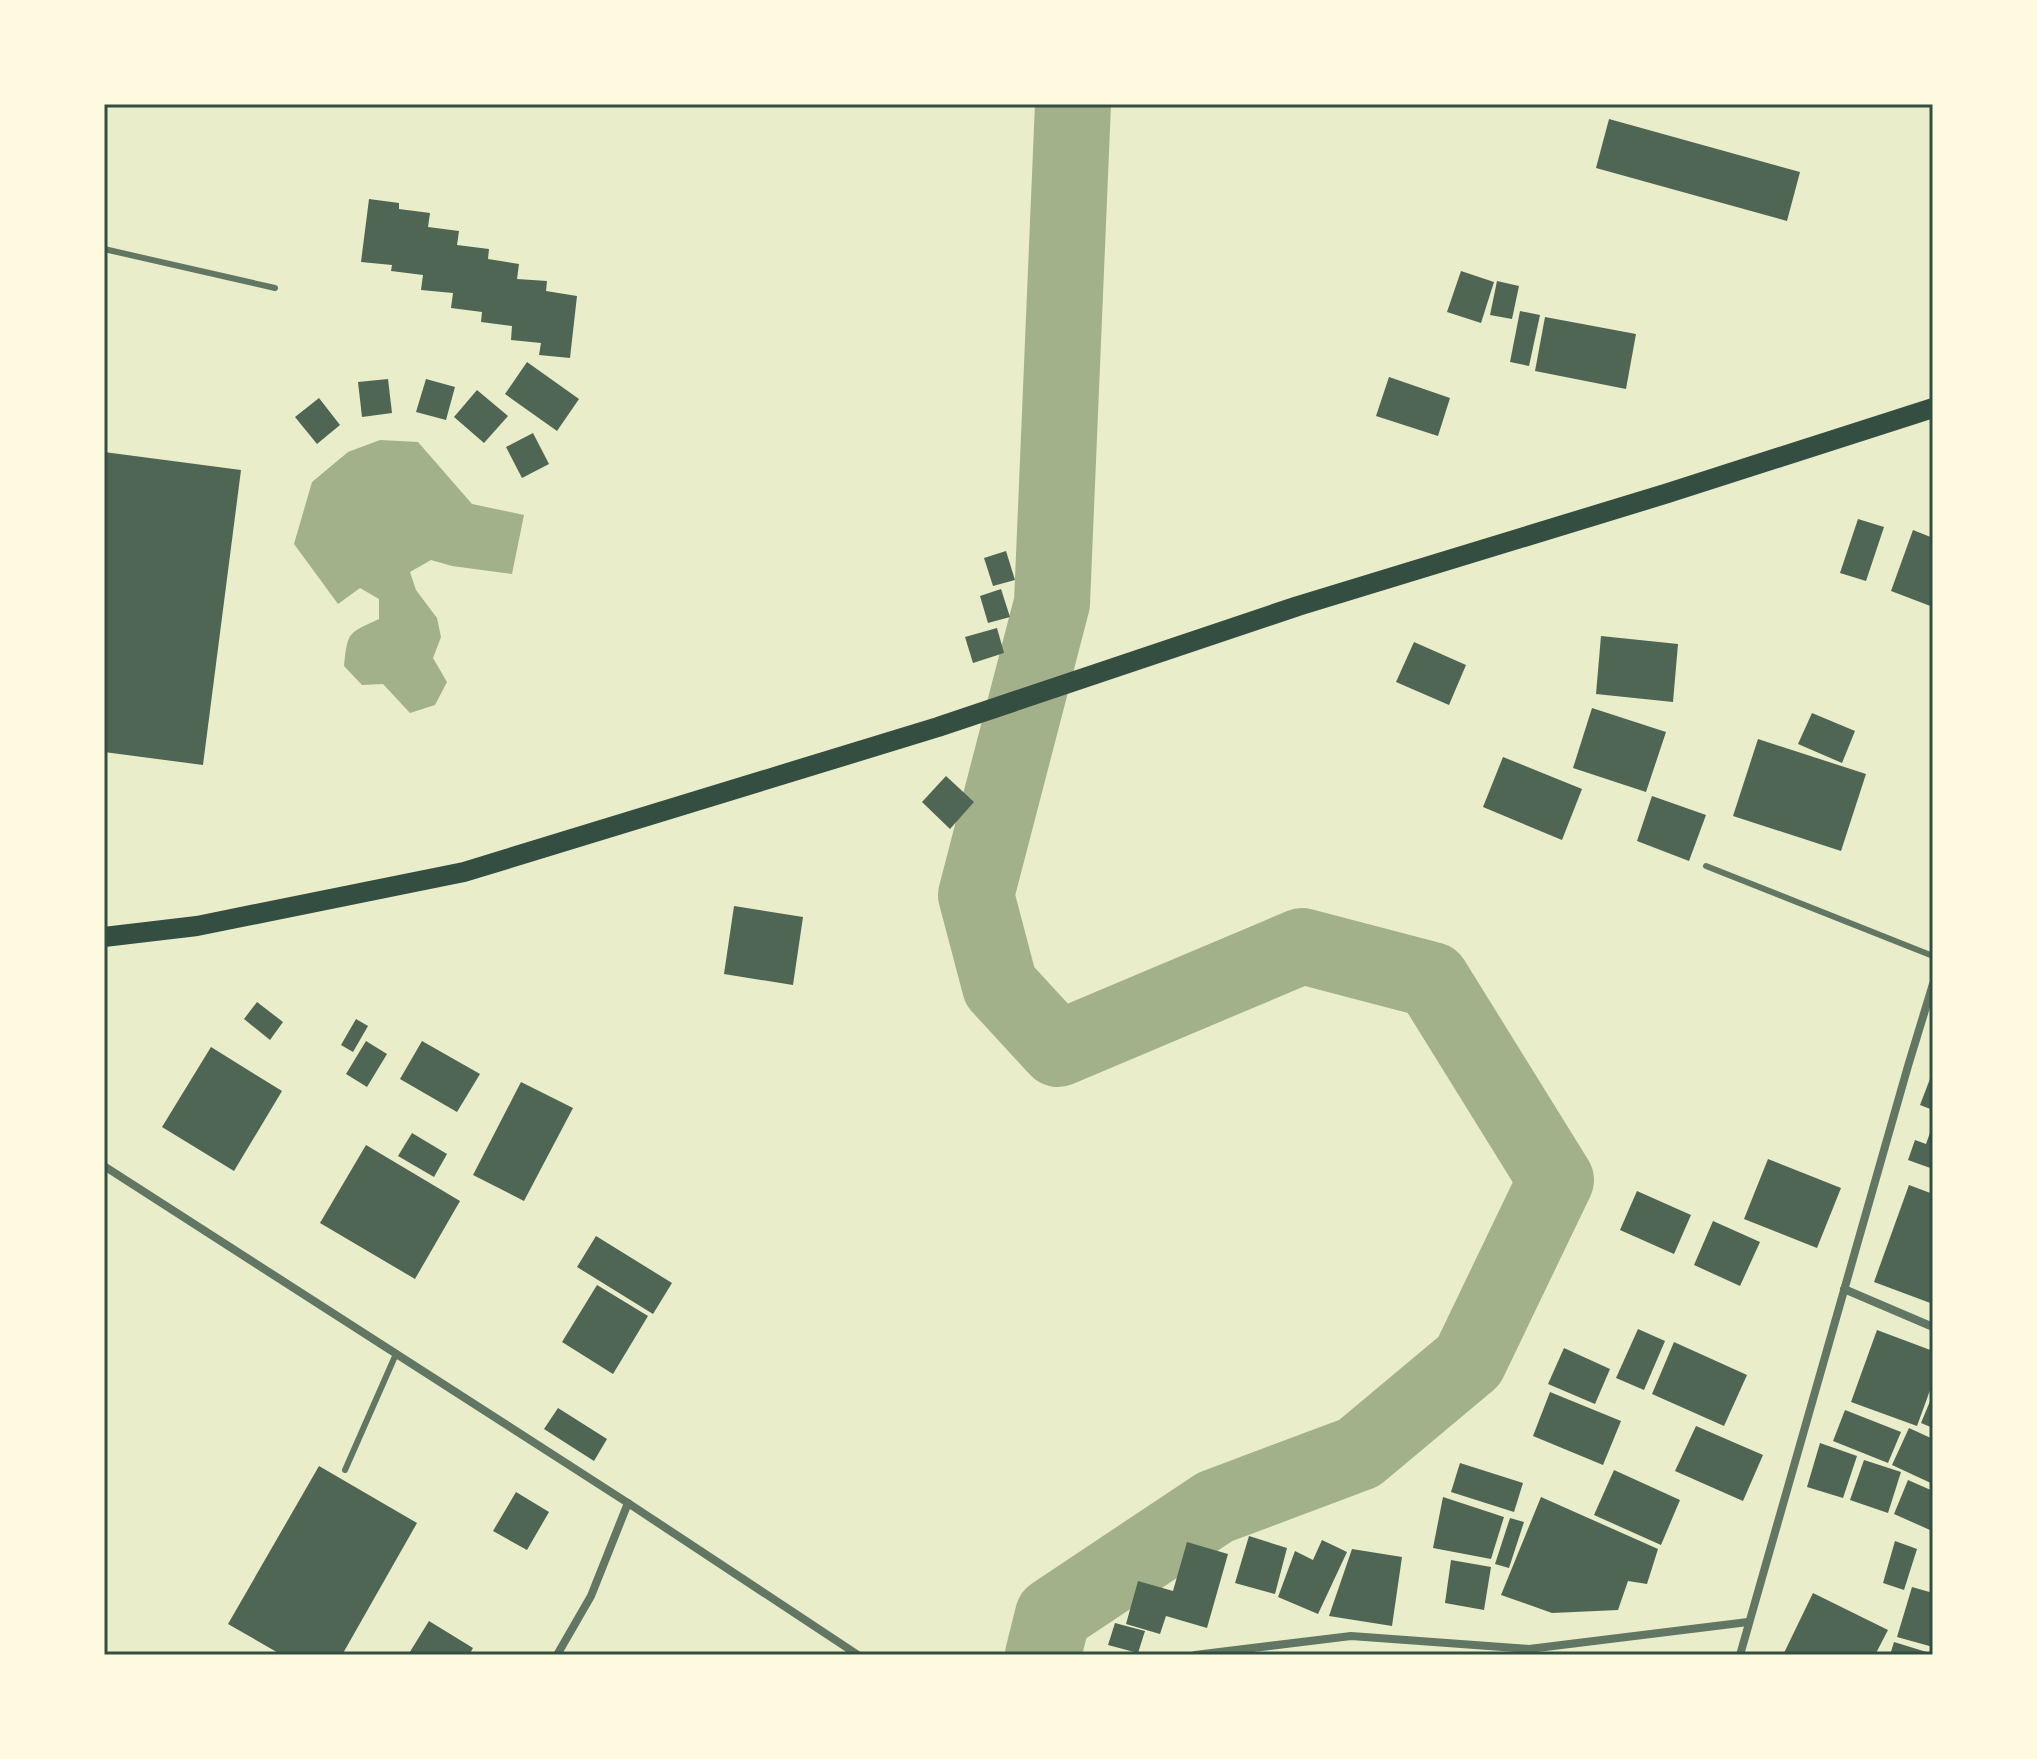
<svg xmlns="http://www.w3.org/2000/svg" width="2037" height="1759" font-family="Lato,sans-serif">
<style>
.water{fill:#a3b18a}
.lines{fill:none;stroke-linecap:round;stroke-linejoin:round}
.river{stroke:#a3b18a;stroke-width:76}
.building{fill:#4f6655}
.service{stroke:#617663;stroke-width:6}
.minor{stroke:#617663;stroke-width:8}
.primary{stroke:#344e41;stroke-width:20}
.neatline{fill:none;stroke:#344e41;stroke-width:3}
</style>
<rect width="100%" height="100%" fill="#e9edc9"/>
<path class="water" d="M 380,440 L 418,442 L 472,504 L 524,515 L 512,574 L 452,566 L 431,560 L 410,572 L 416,590 L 437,618 L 441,637 L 433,658 L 447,682 L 435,705 L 410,713 L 383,684 L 362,685 L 344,666 C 348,630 348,634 379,619 L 379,599 L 360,588 L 338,604 L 294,544 L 312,482 L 348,452 Z"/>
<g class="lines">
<path class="river" d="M 1043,1655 L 1053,1615 L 1215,1507 L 1359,1453 L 1469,1361 L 1556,1180 L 1432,980 L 1302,946 L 1058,1049 L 1000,986 L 976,895 L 1052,603 L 1073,104"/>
</g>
<g class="building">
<path d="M 1609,119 L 1800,172 L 1787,221 L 1596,168 Z"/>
<path d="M 369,199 L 399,203 L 399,209 L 430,213 L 428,227 L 459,231 L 457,245 L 489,249 L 488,259 L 519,264 L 517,279 L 547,281 L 546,291 L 577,296 L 570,358 L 539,355 L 541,343 L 511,340 L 512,326 L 481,322 L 482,312 L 451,308 L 453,293 L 421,290 L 423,275 L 391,271 L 392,265 L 361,262 Z"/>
<path d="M 1461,271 L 1494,282 L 1481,323 L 1447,312 Z"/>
<path d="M 1497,281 L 1519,286 L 1512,319 L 1490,315 Z"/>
<path d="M 1520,311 L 1540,315 L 1529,366 L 1510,362 Z"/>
<path d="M 1545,317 L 1636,334 L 1626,389 L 1535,371 Z"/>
<path d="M 527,362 L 579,399 L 557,431 L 505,394 Z"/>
<path d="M 1389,377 L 1450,398 L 1438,436 L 1376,416 Z"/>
<path d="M 388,379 L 392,413 L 362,417 L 358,382 Z"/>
<path d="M 426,379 L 455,387 L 446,420 L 416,412 Z"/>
<path d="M 477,390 L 508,416 L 484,443 L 454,417 Z"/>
<path d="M 319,398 L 340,425 L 317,444 L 295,417 Z"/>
<path d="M 533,433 L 549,464 L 522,478 L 506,447 Z"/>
<path d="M 104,452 L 241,470 L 203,765 L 104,752 Z"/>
<path d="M 1858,519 L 1884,527 L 1866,581 L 1840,573 Z"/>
<path d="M 1913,530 L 1933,538 L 1933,607 L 1891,591 Z"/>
<path d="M 1006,551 L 1015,580 L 993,586 L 984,558 Z"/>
<path d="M 1001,589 L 1010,617 L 988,623 L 980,596 Z"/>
<path d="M 997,628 L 1004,653 L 973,663 L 965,637 Z"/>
<path d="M 1601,636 L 1678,644 L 1673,702 L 1596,694 Z"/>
<path d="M 1414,642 L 1466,665 L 1449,705 L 1396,682 Z"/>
<path d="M 1592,708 L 1666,732 L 1646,792 L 1573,768 Z"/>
<path d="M 1812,713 L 1855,731 L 1842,763 L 1798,744 Z"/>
<path d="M 1758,739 L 1866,774 L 1841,851 L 1733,816 Z"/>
<path d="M 1503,757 L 1582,789 L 1562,840 L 1483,807 Z"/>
<path d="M 946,776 L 974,802 L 950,829 L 922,802 Z"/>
<path d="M 1652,796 L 1706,815 L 1689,861 L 1637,841 Z"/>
<path d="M 734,906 L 803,917 L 793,985 L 724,974 Z"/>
<path d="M 257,1002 L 283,1022 L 270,1040 L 244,1019 Z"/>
<path d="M 356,1019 L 368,1026 L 353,1052 L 341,1045 Z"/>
<path d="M 366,1041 L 387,1054 L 367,1087 L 346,1074 Z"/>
<path d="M 422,1041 L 480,1074 L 457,1112 L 400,1079 Z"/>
<path d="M 211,1047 L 282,1091 L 234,1171 L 162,1127 Z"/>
<path d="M 1933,1071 L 1933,1110 L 1920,1105 Z"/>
<path d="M 521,1082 L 573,1108 L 524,1201 L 473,1175 Z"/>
<path d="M 1933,1124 L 1933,1169 L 1908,1160 L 1915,1140 L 1926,1144 Z"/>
<path d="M 412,1133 L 447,1154 L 434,1177 L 398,1156 Z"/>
<path d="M 366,1145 L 460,1201 L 415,1279 L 320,1223 Z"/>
<path d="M 1768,1159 L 1841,1188 L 1817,1248 L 1744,1219 Z"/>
<path d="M 1909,1185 L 1933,1194 L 1933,1304 L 1874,1282 Z"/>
<path d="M 1637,1191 L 1691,1215 L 1674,1254 L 1620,1230 Z"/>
<path d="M 1713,1221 L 1760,1242 L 1740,1286 L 1694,1265 Z"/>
<path d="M 596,1236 L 672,1283 L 653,1314 L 577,1267 Z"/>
<path d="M 597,1285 L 648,1316 L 613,1374 L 562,1342 Z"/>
<path d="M 1638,1329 L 1665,1341 L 1644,1390 L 1616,1378 Z"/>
<path d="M 1877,1330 L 1933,1351 L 1933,1382 L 1917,1426 L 1851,1402 Z"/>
<path d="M 1674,1342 L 1747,1375 L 1724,1426 L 1652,1394 Z"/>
<path d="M 1564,1348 L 1610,1369 L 1595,1404 L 1548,1384 Z"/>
<path d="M 1550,1392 L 1621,1421 L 1603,1465 L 1533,1436 Z"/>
<path d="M 1933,1394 L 1933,1428 L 1921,1423 Z"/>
<path d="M 558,1408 L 607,1439 L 594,1461 L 544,1429 Z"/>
<path d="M 1845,1410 L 1901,1432 L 1888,1463 L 1833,1441 Z"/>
<path d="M 1696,1426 L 1763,1455 L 1743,1501 L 1675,1471 Z"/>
<path d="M 1909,1428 L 1933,1439 L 1933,1484 L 1892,1465 Z"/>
<path d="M 1820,1443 L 1857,1456 L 1843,1498 L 1807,1487 Z"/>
<path d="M 1864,1460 L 1901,1472 L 1888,1513 L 1850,1500 Z"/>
<path d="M 1460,1463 L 1523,1483 L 1514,1512 L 1451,1492 Z"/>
<path d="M 319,1466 L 417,1523 L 342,1655 L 282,1655 L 228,1624 Z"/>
<path d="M 1614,1470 L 1680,1500 L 1661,1545 L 1594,1515 Z"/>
<path d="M 1908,1480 L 1933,1491 L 1933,1524 L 1930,1530 L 1894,1514 Z"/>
<path d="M 516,1492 L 549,1512 L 527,1550 L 493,1531 Z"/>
<path d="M 1443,1497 L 1504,1517 L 1491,1559 L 1433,1548 Z"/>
<path d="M 1541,1497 L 1658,1549 L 1647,1584 L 1628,1581 L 1618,1610 L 1552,1613 L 1501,1595 Z"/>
<path d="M 1510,1518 L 1524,1522 L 1509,1568 L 1495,1564 Z"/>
<path d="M 1249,1536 L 1287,1548 L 1275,1594 L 1235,1583 Z"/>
<path d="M 1322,1540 L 1347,1552 L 1318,1614 L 1278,1597 L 1295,1551 L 1313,1560 Z"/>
<path d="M 1895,1541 L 1917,1549 L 1904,1590 L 1883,1583 Z"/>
<path d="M 1187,1542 L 1228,1554 L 1207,1628 L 1166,1616 L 1160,1634 L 1126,1624 L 1138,1581 L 1173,1591 Z"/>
<path d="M 1352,1549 L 1402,1557 L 1392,1626 L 1329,1616 Z"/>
<path d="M 1451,1560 L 1491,1567 L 1484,1610 L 1445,1603 Z"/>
<path d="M 1912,1587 L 1933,1593 L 1933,1647 L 1897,1637 Z"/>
<path d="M 1813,1593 L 1888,1630 L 1875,1655 L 1783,1655 Z"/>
<path d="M 429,1621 L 473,1648 L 469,1655 L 408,1655 Z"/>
<path d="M 1115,1623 L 1145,1631 L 1138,1653 L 1108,1645 Z"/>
<path d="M 1894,1642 L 1933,1654 L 1933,1655 L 1890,1655 Z"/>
</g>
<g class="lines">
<g class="service">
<path d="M 104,249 L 275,288"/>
<path d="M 1706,866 L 1933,956"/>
<path d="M 345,1470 L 396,1354"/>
</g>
<g class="minor">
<path d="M 104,1166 L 628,1503 L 858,1655"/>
<path d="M 1844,1289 L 1933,1327"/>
<path d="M 557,1655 L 591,1596 L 628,1503"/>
<path d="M 1195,1655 L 1351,1636 L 1529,1649 L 1748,1622"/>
<path d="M 1740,1655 L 1908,1066 L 1933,984"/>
</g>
<path class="primary" d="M 104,937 L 197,926 L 464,872 L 938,727 L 1298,606 L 1668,493 L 1933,408"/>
</g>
<rect width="2037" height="1759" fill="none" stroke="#fefae0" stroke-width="212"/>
<rect x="106" y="106" width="1825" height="1547" class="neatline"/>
</svg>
